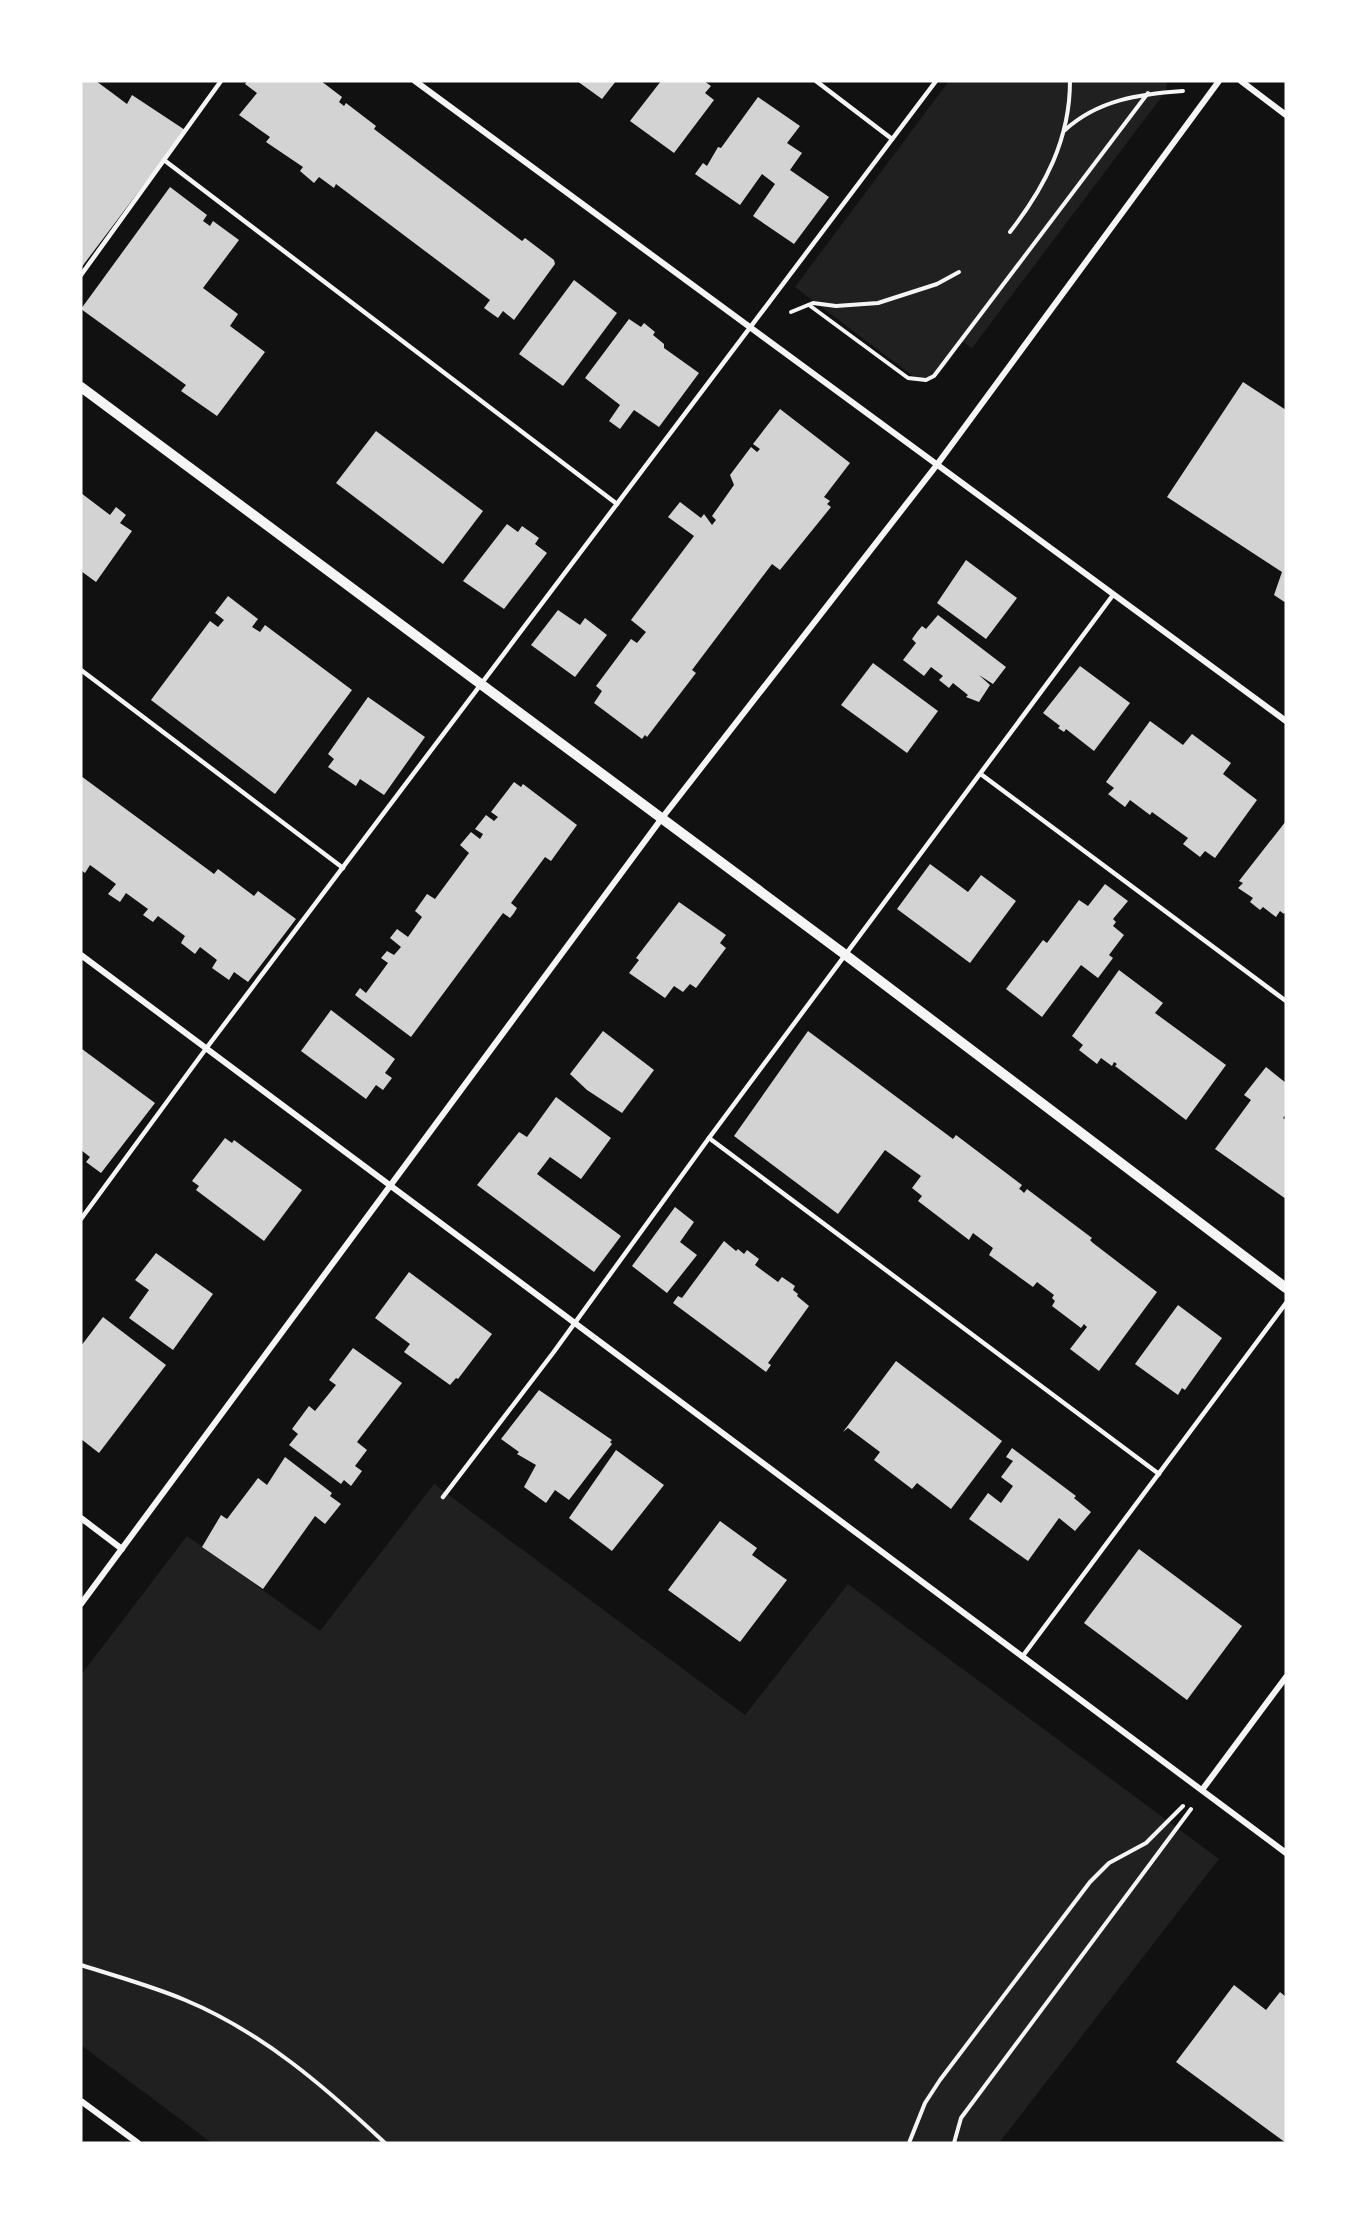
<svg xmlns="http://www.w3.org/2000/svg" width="1367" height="2224" font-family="Helvetica,sans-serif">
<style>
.green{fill:#202020}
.building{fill:#d3d3d3}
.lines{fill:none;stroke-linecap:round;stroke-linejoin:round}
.path{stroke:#f5f5f5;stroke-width:4}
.service{stroke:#f5f5f5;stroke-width:4.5}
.minor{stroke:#f5f5f5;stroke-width:6}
.tertiary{stroke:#f5f5f5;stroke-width:10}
</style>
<rect width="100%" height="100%" fill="#111"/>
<g class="green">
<path d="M 949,81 L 1167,81 L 1166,91 L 972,348 L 962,341 C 947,362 942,383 913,376 L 795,287 Z"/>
<path d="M 434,1484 L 745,1715 L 848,1584 L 1219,1859 L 999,2143 L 212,2143 L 81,2045 L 81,1675 L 187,1536 L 320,1631 Z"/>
</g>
<g class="building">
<path d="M 81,81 L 96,81 L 127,104 L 132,95 L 185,130 L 81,268 Z"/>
<path d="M 247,81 L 321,81 L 342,97 L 339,102 L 344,106 L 346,103 L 376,126 L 374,129 L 522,241 L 525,238 L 554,260 L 555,264 L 514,320 L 503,311 L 498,318 L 484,308 L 490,300 L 336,184 L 334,188 L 319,177 L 314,183 L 300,171 L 303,167 L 266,142 L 270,137 L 239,115 L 257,93 L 245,84 Z"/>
<path d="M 577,81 L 616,81 L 602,99 Z"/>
<path d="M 661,81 L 704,81 L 711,86 L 705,93 L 714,100 L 674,153 L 630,121 Z"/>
<path d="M 758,97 L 800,126 L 787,143 L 802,153 L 790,170 L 829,197 L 794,244 L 753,216 L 775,184 L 762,174 L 740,205 L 695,174 L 703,163 L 707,166 L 718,147 L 721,148 Z"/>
<path d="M 170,187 L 207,215 L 203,221 L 210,226 L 213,221 L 239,240 L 203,288 L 238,314 L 230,326 L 265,352 L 217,416 L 181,391 L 186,385 L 81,309 Z"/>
<path d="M 574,280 L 617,313 L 563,386 L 519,354 Z"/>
<path d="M 629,319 L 641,327 L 644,323 L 655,332 L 653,335 L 664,344 L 664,348 L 699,373 L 659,427 L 634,410 L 620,429 L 609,421 L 620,405 L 585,378 Z"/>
<path d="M 1243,382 L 1286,410 L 1286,603 L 1274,595 L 1282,572 L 1167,497 Z"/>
<path d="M 780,409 L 850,463 L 824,497 L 830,501 L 827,504 L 831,507 L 780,570 L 772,564 L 692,670 L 696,673 L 647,737 L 645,735 L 642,739 L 594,703 L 602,691 L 596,686 L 631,639 L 637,643 L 646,632 L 631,620 L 694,536 L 668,517 L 680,502 L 701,518 L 704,514 L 712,525 L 716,520 L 712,516 L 734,485 L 730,475 L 751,447 L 757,452 L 760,449 L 753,444 Z"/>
<path d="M 376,431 L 483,511 L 443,564 L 336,483 Z"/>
<path d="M 81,493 L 110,515 L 116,507 L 126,515 L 120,523 L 132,531 L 96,582 L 81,571 Z"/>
<path d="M 507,524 L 518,532 L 522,526 L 539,538 L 535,544 L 547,553 L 504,609 L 463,581 Z"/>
<path d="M 966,560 L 1017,598 L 986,639 L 937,603 Z"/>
<path d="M 228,596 L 258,619 L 252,627 L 260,632 L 265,625 L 352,690 L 275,794 L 151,700 L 210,621 L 218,627 L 224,620 L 215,613 Z"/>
<path d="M 558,610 L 580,625 L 585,618 L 607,635 L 575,677 L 531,645 Z"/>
<path d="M 938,615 L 1006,667 L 993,684 L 979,675 L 990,685 L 979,702 L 966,697 L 968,695 L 953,683 L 949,688 L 939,680 L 943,676 L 931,667 L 924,676 L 903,660 L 916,643 L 912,639 L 917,632 L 922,626 L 926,629 Z"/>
<path d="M 873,663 L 938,711 L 907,753 L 841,705 Z"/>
<path d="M 1080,666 L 1130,703 L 1094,751 L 1066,729 L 1064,732 L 1058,728 L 1060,726 L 1043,713 Z"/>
<path d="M 368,697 L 425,737 L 384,795 L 360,779 L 356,786 L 328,767 L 334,759 L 328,754 Z"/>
<path d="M 1150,721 L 1183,745 L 1192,734 L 1231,763 L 1223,774 L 1257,800 L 1215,858 L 1205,851 L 1200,857 L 1183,844 L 1188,838 L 1152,812 L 1150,815 L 1130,800 L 1125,807 L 1108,794 L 1114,788 L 1106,782 Z"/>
<path d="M 81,776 L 214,874 L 218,869 L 254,896 L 258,891 L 296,919 L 248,982 L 234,972 L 229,980 L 212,968 L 217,960 L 200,947 L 195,954 L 181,943 L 185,936 L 158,916 L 153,922 L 143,915 L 148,909 L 126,893 L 120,902 L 108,894 L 116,884 L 90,865 L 85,873 L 81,870 Z"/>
<path d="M 514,782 L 521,787 L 523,784 L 577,825 L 551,861 L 545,857 L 511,903 L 517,908 L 514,913 L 510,918 L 503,913 L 411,1037 L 355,995 L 360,988 L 366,993 L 388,963 L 381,958 L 387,951 L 394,955 L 401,947 L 390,938 L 397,929 L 408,937 L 422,917 L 415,911 L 427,894 L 435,899 L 469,853 L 460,845 L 471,832 L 480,839 L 483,834 L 475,829 L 486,815 L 494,821 L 498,817 L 491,812 Z"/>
<path d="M 1286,821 L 1286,911 L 1284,914 L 1280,911 L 1276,917 L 1263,907 L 1260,910 L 1250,902 L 1253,898 L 1238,888 L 1243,883 L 1239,881 Z"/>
<path d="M 930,864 L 968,892 L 981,875 L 1016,901 L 970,963 L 897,909 Z"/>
<path d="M 1105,884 L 1128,901 L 1113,919 L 1116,922 L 1113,926 L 1124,935 L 1109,955 L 1113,958 L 1098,978 L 1081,965 L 1042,1017 L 1006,989 L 1043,940 L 1047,943 L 1079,900 L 1088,906 Z"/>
<path d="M 679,902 L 726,935 L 720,943 L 726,948 L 696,988 L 690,984 L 683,992 L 674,986 L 665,998 L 629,973 L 639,960 L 636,958 Z"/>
<path d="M 1119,970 L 1163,1003 L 1155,1013 L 1226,1065 L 1186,1120 L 1115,1066 L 1117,1064 L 1114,1062 L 1112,1066 L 1101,1058 L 1097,1064 L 1079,1050 L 1083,1045 L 1072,1036 Z"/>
<path d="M 331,1010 L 395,1059 L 385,1073 L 392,1078 L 383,1090 L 376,1085 L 366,1099 L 301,1051 Z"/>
<path d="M 603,1031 L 654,1070 L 622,1113 L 587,1090 L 570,1074 Z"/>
<path d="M 808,1031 L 953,1139 L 956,1135 L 1022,1185 L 1019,1189 L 1021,1190 L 1024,1193 L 1027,1189 L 1092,1238 L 1090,1240 L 1093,1243 L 1157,1292 L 1099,1371 L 1070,1349 L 1087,1327 L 1084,1324 L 1081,1328 L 1052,1306 L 1055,1301 L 1052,1298 L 1054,1295 L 1037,1282 L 1033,1287 L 989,1255 L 993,1248 L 973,1233 L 969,1240 L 918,1201 L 922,1196 L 912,1188 L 921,1176 L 885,1150 L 838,1214 L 734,1136 Z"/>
<path d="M 82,1049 L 155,1103 L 101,1173 L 86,1162 L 90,1157 L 81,1150 Z"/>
<path d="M 1266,1067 L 1286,1083 L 1286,1114 L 1283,1118 L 1286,1120 L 1286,1199 L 1215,1149 L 1251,1100 L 1244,1095 Z"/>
<path d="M 556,1097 L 611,1138 L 581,1179 L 550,1157 L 537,1174 L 621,1236 L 594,1272 L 477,1185 L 519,1132 L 527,1137 Z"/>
<path d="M 225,1138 L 232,1143 L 234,1140 L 302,1190 L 264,1241 L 196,1190 L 199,1186 L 192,1181 Z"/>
<path d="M 675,1207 L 694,1222 L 680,1242 L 697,1255 L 667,1293 L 632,1266 Z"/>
<path d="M 724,1241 L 736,1251 L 738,1249 L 744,1254 L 747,1250 L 759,1259 L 755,1265 L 778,1282 L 782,1277 L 795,1286 L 793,1290 L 798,1294 L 797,1296 L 809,1306 L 768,1363 L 771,1365 L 766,1372 L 673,1303 L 678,1296 L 682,1298 Z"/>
<path d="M 156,1253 L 213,1294 L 173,1350 L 129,1318 L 149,1290 L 135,1280 Z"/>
<path d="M 409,1272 L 492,1334 L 458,1379 L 456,1378 L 450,1385 L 404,1352 L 410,1344 L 375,1318 Z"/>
<path d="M 1178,1305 L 1222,1338 L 1185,1390 L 1182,1388 L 1178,1395 L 1135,1364 Z"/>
<path d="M 103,1317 L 166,1365 L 99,1453 L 81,1439 L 81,1346 Z"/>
<path d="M 353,1348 L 402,1383 L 357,1442 L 367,1450 L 355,1466 L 362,1471 L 351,1486 L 344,1480 L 341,1484 L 289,1445 L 298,1434 L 292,1429 L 309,1406 L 315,1411 L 336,1385 L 329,1380 Z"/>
<path d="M 896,1361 L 1002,1441 L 951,1509 L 917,1483 L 912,1489 L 874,1460 L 880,1452 L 848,1428 L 843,1432 Z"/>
<path d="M 539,1390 L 612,1440 L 610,1442 L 612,1444 L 569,1500 L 555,1490 L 546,1503 L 524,1487 L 536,1465 L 517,1454 L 519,1452 L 501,1439 Z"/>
<path d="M 1012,1448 L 1076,1496 L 1074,1498 L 1091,1512 L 1075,1531 L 1059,1518 L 1028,1561 L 969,1519 L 988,1493 L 1001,1503 L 1013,1486 L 1001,1477 L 1013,1461 L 1006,1457 Z"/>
<path d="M 616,1450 L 664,1485 L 612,1551 L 569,1518 Z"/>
<path d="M 285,1457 L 332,1493 L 330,1496 L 341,1504 L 325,1524 L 315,1516 L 263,1589 L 202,1547 L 221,1515 L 227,1519 L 258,1478 L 267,1485 Z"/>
<path d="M 720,1521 L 757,1548 L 752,1555 L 787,1580 L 740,1642 L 668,1590 Z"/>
<path d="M 1139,1549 L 1242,1626 L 1187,1700 L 1084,1623 Z"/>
<path d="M 1234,1985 L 1266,2010 L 1280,1992 L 1286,1997 L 1286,2143 L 1176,2062 Z"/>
</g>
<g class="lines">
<g class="path">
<path d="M 1065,130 C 1098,100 1139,94 1183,91"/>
<path d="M 1010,232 C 1045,187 1070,139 1070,81"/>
<path d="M 809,305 L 908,378 L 926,380 L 934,376 L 1148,93"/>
<path d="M 791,312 L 813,303 L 836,306 L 878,303 L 937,284 L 959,272"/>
<path d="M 81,1965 C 115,1976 152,1986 185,2000 C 262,2032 325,2087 385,2143"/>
<path d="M 909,2143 L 925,2103 L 940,2080 L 1090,1882 L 1109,1863 L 1146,1843 L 1183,1806"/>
<path d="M 954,2143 L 961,2118 L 1191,1809"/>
</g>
<g class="service">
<path d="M 816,81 L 892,139"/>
<path d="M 164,160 L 617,504"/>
<path d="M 81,275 L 221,81"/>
<path d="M 81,670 L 343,868"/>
<path d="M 982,775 L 1286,1001"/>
<path d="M 709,1138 L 1159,1474"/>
<path d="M 81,1219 L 205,1050 L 936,81"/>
<path d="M 443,1497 L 553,1353 L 709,1138 L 1113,595"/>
<path d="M 1022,1657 L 1286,1303"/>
</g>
<g class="minor">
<path d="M 415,81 L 1286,721"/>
<path d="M 1241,81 L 1286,115"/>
<path d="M 81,955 L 1286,1853"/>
<path d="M 81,1518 L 122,1549"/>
<path d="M 81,1604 L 662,818 L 936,466 L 1219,81"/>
<path d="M 1202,1790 L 1286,1677"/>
<path d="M 81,2101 L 138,2143"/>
</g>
<path class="tertiary" d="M 81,387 L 847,956 L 1286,1288"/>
</g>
<rect width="1367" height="2224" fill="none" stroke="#ffffff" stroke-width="165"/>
</svg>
